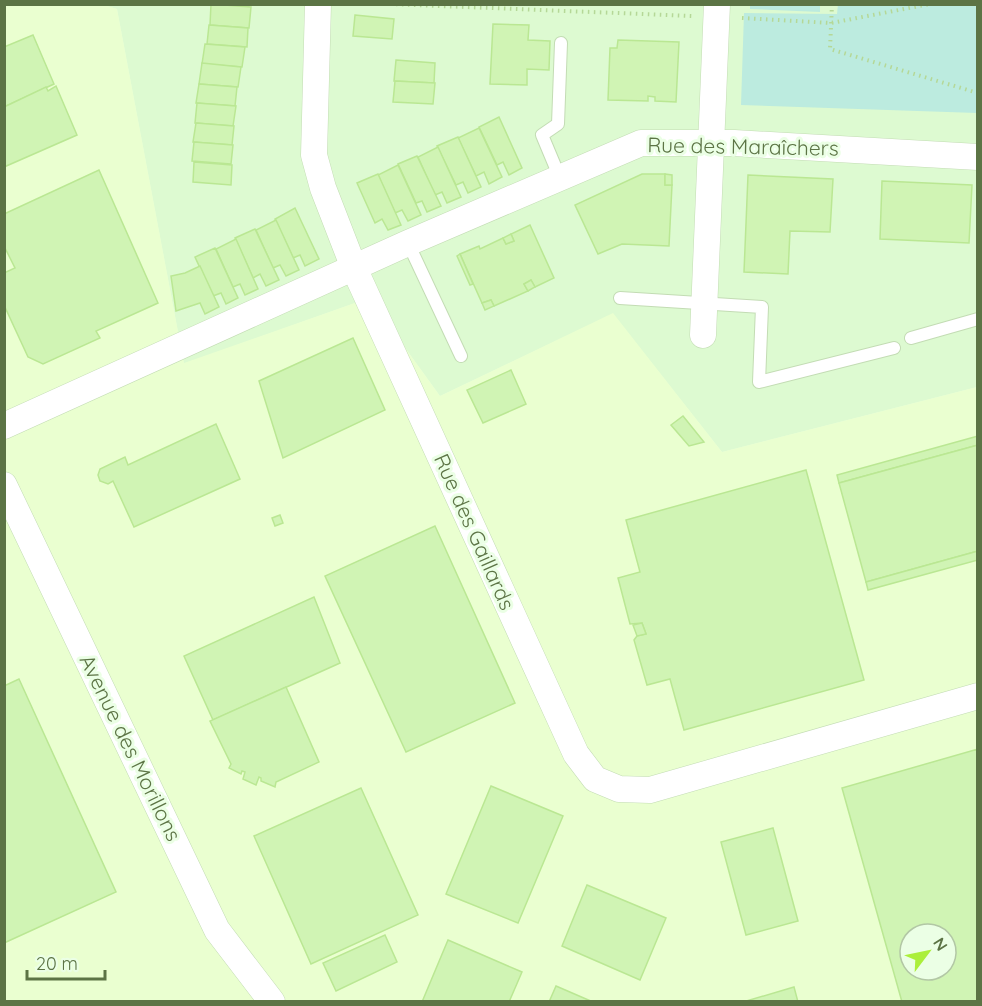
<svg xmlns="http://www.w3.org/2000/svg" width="982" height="1006" font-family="Quicksand,sans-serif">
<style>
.residential{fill:#ddfad1}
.commercial{fill:#eaffd0;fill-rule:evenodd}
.green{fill:#bcebdf}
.building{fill:#d0f4b4;stroke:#bae793;stroke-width:1.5;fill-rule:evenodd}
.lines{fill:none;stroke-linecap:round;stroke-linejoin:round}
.service-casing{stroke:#c3dcb4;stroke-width:14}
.minor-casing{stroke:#c3dcb4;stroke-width:27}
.path{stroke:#b5d897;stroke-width:4;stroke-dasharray:1.5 4.5;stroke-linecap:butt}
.service{stroke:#fff;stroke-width:12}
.minor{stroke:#fff;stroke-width:26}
.labels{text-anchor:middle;stroke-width:6;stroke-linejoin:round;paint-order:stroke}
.street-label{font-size:21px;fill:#5c7445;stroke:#ebffe5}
</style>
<rect width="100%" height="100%" fill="#e5fddd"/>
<path class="residential" d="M 102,5 L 977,5 L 977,387 L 722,452 L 613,314 L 440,396 L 369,298 L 184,364 L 117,9 Z"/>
<path class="commercial" d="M 102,4 L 117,9 L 184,363 L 369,298 L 440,396 L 613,313 L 722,452 L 977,387 L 977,1001 L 5,1002 L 5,5 ZM 910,934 L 946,934 L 946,970 L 910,970 Z"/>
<g class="green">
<path d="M 838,4 L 977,5 L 977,113 L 741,105 L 744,13 L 837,14 Z"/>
<path d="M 750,5 L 820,5 L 820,12 L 750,9 Z"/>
</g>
<g class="building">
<path d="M 211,4 L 251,7 L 249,28 L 210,25 Z"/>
<path d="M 355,15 L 394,19 L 392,39 L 353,36 Z"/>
<path d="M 493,24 L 529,25 L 528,40 L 550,41 L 549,70 L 527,69 L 527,85 L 490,84 Z"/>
<path d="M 209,25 L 248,28 L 247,47 L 207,44 Z"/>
<path d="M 33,35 L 54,84 L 4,107 L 4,47 Z"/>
<path d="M 618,40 L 679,42 L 676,102 L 655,101 L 655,97 L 648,96 L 648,101 L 608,100 L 610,48 L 617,48 Z"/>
<path d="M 205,44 L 245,47 L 242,67 L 202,64 Z"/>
<path d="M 396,60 L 435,63 L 434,83 L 394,81 Z"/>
<path d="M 202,63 L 241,67 L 238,87 L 199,84 Z"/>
<path d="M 395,81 L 435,83 L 433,104 L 393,102 Z"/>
<path d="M 199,84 L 237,87 L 235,106 L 196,103 Z"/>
<path d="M 56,86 L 77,135 L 4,167 L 4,107 L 46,87 L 48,91 Z"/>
<path d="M 197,103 L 236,106 L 233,126 L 195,123 Z"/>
<path d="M 499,117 L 522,168 L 509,175 L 503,162 L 497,165 L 479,127 Z"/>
<path d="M 196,123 L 234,126 L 232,145 L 193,142 Z"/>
<path d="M 479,128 L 502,177 L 489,184 L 484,172 L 476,176 L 458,138 Z"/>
<path d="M 458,137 L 481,187 L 468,193 L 463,182 L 456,185 L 437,146 Z"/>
<path d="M 194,142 L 233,145 L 231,164 L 192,161 Z"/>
<path d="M 438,147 L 461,197 L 447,203 L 442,192 L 435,195 L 418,157 Z"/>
<path d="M 417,156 L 441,206 L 427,212 L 422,201 L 416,203 L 398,164 Z"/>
<path d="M 194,162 L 232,165 L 231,185 L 193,182 Z"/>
<path d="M 398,165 L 421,215 L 408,221 L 402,210 L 395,213 L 378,175 Z"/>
<path d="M 99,170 L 158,303 L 96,331 L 100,338 L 43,364 L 28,357 L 4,305 L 4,273 L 15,268 L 4,246 L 4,214 Z"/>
<path d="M 378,174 L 401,225 L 388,230 L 382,219 L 375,223 L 357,183 Z"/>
<path d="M 642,174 L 665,174 L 665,185 L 672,185 L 669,246 L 622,244 L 598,254 L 575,205 Z"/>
<path d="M 665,174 L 672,175 L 672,185 L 665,185 Z"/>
<path d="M 748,175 L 833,179 L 830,232 L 790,231 L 788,274 L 744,272 Z"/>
<path d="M 882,181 L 972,185 L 969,243 L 880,239 Z"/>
<path d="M 295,208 L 319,259 L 305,266 L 300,255 L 293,258 L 275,219 Z"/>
<path d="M 276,220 L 299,270 L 286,276 L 280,265 L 273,268 L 256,230 Z"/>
<path d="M 530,225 L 554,278 L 535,287 L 531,280 L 524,284 L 528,291 L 494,306 L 491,300 L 482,303 L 460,254 L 479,246 L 480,249 L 503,238 L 506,244 L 514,241 L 511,234 Z"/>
<path d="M 255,229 L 279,280 L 266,286 L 260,274 L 253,278 L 235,238 Z"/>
<path d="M 511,234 L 514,241 L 506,244 L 503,238 Z"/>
<path d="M 236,239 L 258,289 L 245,295 L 240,284 L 233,287 L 216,249 Z"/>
<path d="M 215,248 L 238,298 L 226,304 L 221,293 L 213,296 L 195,257 Z"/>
<path d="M 460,254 L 473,284 L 470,285 L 457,256 Z"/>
<path d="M 200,266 L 219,307 L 205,314 L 200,303 L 176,311 L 171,276 L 185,273 Z"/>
<path d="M 531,280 L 535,287 L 528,291 L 524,284 Z"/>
<path d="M 491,300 L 494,306 L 485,310 L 482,303 Z"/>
<path d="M 353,338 L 385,410 L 283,458 L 259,381 Z"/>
<path d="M 511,370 L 526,404 L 483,423 L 467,390 Z"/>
<path d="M 683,416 L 704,442 L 689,446 L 671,425 Z"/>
<path d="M 216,424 L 240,479 L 134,527 L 113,481 L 108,484 L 100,481 L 98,475 L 100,469 L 125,457 L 128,465 Z"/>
<path d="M 978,436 L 978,445 L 839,483 L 837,475 Z"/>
<path d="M 978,445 L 978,551 L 866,582 L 839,483 Z"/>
<path d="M 806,470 L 864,680 L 684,730 L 670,679 L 647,685 L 634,640 L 637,636 L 646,634 L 642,623 L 630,624 L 618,578 L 640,572 L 626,520 Z"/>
<path d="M 280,515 L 283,523 L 275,526 L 272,518 Z"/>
<path d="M 435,526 L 515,703 L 406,752 L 325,576 Z"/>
<path d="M 978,551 L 978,560 L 868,590 L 866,582 Z"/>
<path d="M 314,597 L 340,663 L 213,720 L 184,656 Z"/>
<path d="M 642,623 L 646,634 L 637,636 L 633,625 Z"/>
<path d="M 19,679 L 116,892 L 4,943 L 4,686 Z"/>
<path d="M 286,687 L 319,762 L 276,782 L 275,787 L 261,781 L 261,778 L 259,777 L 256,785 L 243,779 L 245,772 L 242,771 L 241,774 L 229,768 L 231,764 L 210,721 Z"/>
<path d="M 978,749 L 978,1002 L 902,1002 L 842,788 ZM 910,934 L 946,934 L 946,970 L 910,970 Z"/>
<path d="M 491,786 L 563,816 L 518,923 L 446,894 Z"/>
<path d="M 361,788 L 418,915 L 311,964 L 254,836 Z"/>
<path d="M 773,828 L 798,921 L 746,935 L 721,842 Z"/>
<path d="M 587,885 L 666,918 L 640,980 L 562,946 Z"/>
<path d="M 385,935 L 397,962 L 336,991 L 323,963 Z"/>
<path d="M 448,940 L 522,972 L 509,1002 L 422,1002 Z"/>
<path d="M 556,986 L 593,1002 L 549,1002 Z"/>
<path d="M 794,987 L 798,1002 L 743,1002 Z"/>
</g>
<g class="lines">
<g class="service-casing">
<g id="service">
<path d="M 560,178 L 542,135 L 558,124 L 561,43"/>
<path d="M 408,243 L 461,356"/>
<path d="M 620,298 L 762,307 L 759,382 L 894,348"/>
<path d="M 911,338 L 978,319"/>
</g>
</g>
<g class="minor-casing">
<g id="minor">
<path d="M 318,4 L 314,155 L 323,188 L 354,268 L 576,754 L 595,779 L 619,789 L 650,790 L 978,696"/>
<path d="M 703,335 L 717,4"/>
<path d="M 4,426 L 408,243 L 641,143 L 734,143 L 978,157"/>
<path d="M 4,485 L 217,930 L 272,1002"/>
</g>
</g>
<g class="path">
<path d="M 390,4 L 692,16"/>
<path d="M 832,4 L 830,49 L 978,93"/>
<path d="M 742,18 L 831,23 L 930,4"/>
</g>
<use href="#service" class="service"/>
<use href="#minor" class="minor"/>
</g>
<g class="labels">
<g class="street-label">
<text transform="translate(743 147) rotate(1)" y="7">Rue des Maraîchers</text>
<text transform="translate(474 532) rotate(66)" y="7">Rue des Gaillards</text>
<text transform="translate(130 748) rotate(64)" y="7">Avenue des Morillons</text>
</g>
</g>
<rect width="982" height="1006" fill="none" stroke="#5c7445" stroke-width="12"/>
<g transform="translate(928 952) rotate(58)"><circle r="28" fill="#ebffe5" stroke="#b2c7a5" stroke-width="1.5"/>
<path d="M0-4.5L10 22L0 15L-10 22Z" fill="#abef3b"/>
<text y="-9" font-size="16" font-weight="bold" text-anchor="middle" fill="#5c7445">N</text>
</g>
<path d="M27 970v9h78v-9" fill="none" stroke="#5c7445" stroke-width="3"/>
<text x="36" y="970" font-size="18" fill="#5c7445" stroke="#ebffe5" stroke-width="4.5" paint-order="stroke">20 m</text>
</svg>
